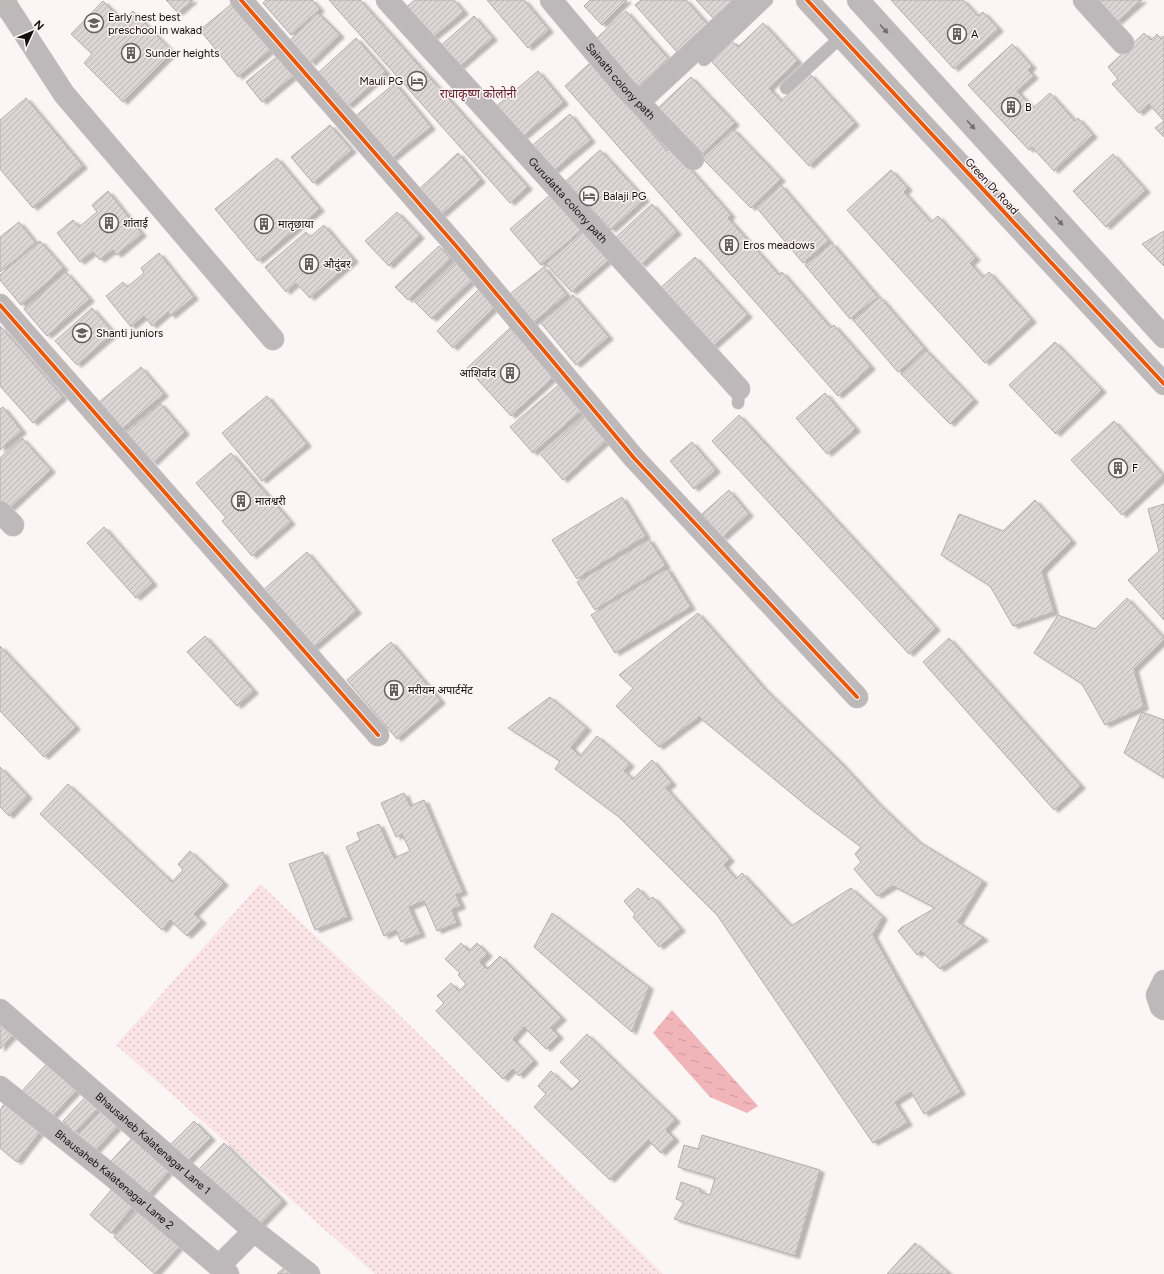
<svg xmlns="http://www.w3.org/2000/svg" width="1164" height="1274" font-family="Figtree,'Noto Sans Devanagari',sans-serif">
<style>
.grass{fill:url(#grass-dots)}
.water{fill:url(#water-ripples)}
.building{fill:url(#building-hatch);stroke:#b4adad;filter:url(#shadow)}
.lines{fill:none;stroke-linecap:round;stroke-linejoin:round}
.lane-casing{stroke:#d5d1d2;stroke-width:13}
.street-casing{stroke:#d5d1d2;stroke-width:23}
.secondary-casing{stroke:#d5d1d2;stroke-width:23}
.lane{stroke:#bdb9ba;stroke-width:12}
.street{stroke:#bdb9ba;stroke-width:22}
.secondary{stroke:#bdb9b9;stroke-width:22}
.cycleway-casing{stroke:#fdf3f4;stroke-width:6}
.cycleway{stroke:#e8590c;stroke-width:4}
.oneway{fill:#716b6c}
.labels{text-anchor:middle;stroke-width:3;stroke-linejoin:round;paint-order:stroke}
.poi-label{font-size:11px;fill:#140c0d;stroke:#fdf3f4;text-anchor:start}
.street-label{font-size:11px;fill:#140c0d;stroke:#fdf3f4}
.neighbourhood-label{font-size:12px;fill:#631d28;stroke:#fdf3f4}
</style>
<defs>
<pattern id="grass-dots" width="8" height="8" patternUnits="userSpaceOnUse"><rect width="8" height="8" fill="#fae4e6"/><path d="M2 2h.1M6 6h.1" fill="none" stroke="#d5c2c4" stroke-width="1.8" stroke-linecap="round"/></pattern>
<pattern id="water-ripples" width="26" height="14" patternUnits="userSpaceOnUse"><rect width="26" height="14" fill="#f1b4b8"/><path d="M2 4q2-2 4 0t4 0M15 11q2-2 4 0t4 0" fill="none" stroke="#ce9a9d"/></pattern>
<pattern id="building-hatch" width="6" height="6" patternUnits="userSpaceOnUse"><rect width="6" height="6" fill="#dcd5d6"/><path d="M-1 1l2-2M0 6l6-6M5 7l2-2" fill="none" stroke="#bcb6b6"/></pattern>
<filter id="shadow"><feDropShadow dx="4.5" dy="2.5" stdDeviation="1" flood-color="#0004"/></filter>
</defs>
<rect width="100%" height="100%" fill="#fbf5f6"/>
<path class="grass" d="M 260,884 L 388,1004 L 663,1274 L 375,1274 L 116,1045 Z"/>
<path class="water" d="M 672,1010 L 758,1106 L 747,1113 L 710,1097 L 653,1033 Z"/>
<g class="building">
<path d="M 166,0 L 193,0 L 178,13 Z"/>
<path d="M 266,0 L 312,0 L 320,9 L 291,35 L 263,3 Z"/>
<path d="M 329,0 L 360,0 L 528,187 L 510,203 Z"/>
<path d="M 415,0 L 454,0 L 464,12 L 432,38 L 406,7 Z"/>
<path d="M 487,0 L 524,0 L 549,30 L 528,48 Z"/>
<path d="M 590,0 L 627,0 L 602,25 L 584,6 Z"/>
<path d="M 641,0 L 686,0 L 708,25 L 677,52 L 635,5 Z"/>
<path d="M 696,0 L 733,0 L 713,18 Z"/>
<path d="M 891,0 L 963,0 L 978,16 L 983,12 L 999,29 L 954,69 Z"/>
<path d="M 1097,0 L 1142,0 L 1117,22 Z"/>
<path d="M 103,1 L 123,21 L 133,11 L 173,52 L 123,102 L 84,63 L 92,54 L 71,34 Z"/>
<path d="M 234,2 L 272,49 L 238,77 L 200,30 Z"/>
<path d="M 626,11 L 669,59 L 638,86 L 596,39 Z"/>
<path d="M 318,13 L 340,35 L 311,63 L 289,41 Z"/>
<path d="M 474,16 L 493,38 L 457,69 L 438,48 Z"/>
<path d="M 763,23 L 798,61 L 769,88 L 781,101 L 810,74 L 855,123 L 809,166 L 711,61 L 732,41 L 738,47 Z"/>
<path d="M 1144,33 L 1151,40 L 1157,34 L 1161,39 L 1164,36 L 1164,121 L 1149,104 L 1139,113 L 1112,84 L 1118,79 L 1108,67 Z"/>
<path d="M 356,38 L 386,72 L 348,106 L 318,73 Z"/>
<path d="M 1012,44 L 1032,66 L 1028,70 L 1034,76 L 1017,91 L 1033,108 L 1050,93 L 1075,121 L 1078,118 L 1093,135 L 1054,171 L 1032,147 L 1029,150 L 968,85 Z"/>
<path d="M 279,55 L 295,75 L 262,102 L 246,82 Z"/>
<path d="M 591,62 L 667,151 L 671,147 L 676,153 L 731,215 L 728,218 L 779,275 L 782,272 L 831,328 L 834,325 L 871,367 L 838,396 L 565,86 Z"/>
<path d="M 538,71 L 564,102 L 519,140 L 493,109 Z"/>
<path d="M 691,77 L 735,123 L 701,155 L 657,109 Z"/>
<path d="M 395,83 L 431,127 L 389,161 L 353,118 Z"/>
<path d="M 26,98 L 83,166 L 33,208 L 0,169 L 0,120 Z"/>
<path d="M 570,114 L 591,140 L 550,174 L 529,148 Z"/>
<path d="M 1164,121 L 1164,137 L 1155,128 Z"/>
<path d="M 330,125 L 352,150 L 313,183 L 291,157 Z"/>
<path d="M 733,129 L 781,179 L 751,208 L 702,158 Z"/>
<path d="M 600,150 L 645,199 L 611,230 L 566,181 Z"/>
<path d="M 458,153 L 481,180 L 439,217 L 416,192 Z"/>
<path d="M 1113,154 L 1146,190 L 1106,227 L 1073,191 Z"/>
<path d="M 277,158 L 320,209 L 258,261 L 215,209 Z"/>
<path d="M 891,170 L 908,188 L 904,192 L 931,222 L 938,216 L 976,258 L 970,263 L 983,277 L 989,272 L 1032,320 L 985,363 L 847,210 Z"/>
<path d="M 781,185 L 829,241 L 803,263 L 756,207 Z"/>
<path d="M 108,191 L 142,234 L 117,255 L 113,250 L 100,260 L 93,252 L 80,262 L 57,233 L 73,220 L 79,227 L 97,212 L 92,205 Z"/>
<path d="M 550,195 L 581,231 L 541,265 L 510,229 Z"/>
<path d="M 652,204 L 677,232 L 641,265 L 616,237 Z"/>
<path d="M 397,212 L 420,236 L 389,266 L 365,241 Z"/>
<path d="M 19,222 L 36,243 L 0,272 L 0,237 Z"/>
<path d="M 324,225 L 354,260 L 310,298 L 296,283 L 286,292 L 265,267 L 306,232 L 310,237 Z"/>
<path d="M 583,231 L 609,260 L 572,292 L 546,264 Z"/>
<path d="M 1164,231 L 1164,266 L 1142,244 Z"/>
<path d="M 40,241 L 64,268 L 21,305 L 0,280 L 0,275 Z"/>
<path d="M 832,243 L 878,297 L 850,319 L 805,265 Z"/>
<path d="M 439,246 L 451,259 L 408,300 L 395,287 Z"/>
<path d="M 159,253 L 194,297 L 171,316 L 168,312 L 152,326 L 144,316 L 131,327 L 106,296 L 123,282 L 127,287 L 144,273 L 141,268 Z"/>
<path d="M 695,257 L 748,315 L 711,348 L 658,290 Z"/>
<path d="M 458,260 L 475,278 L 432,319 L 415,302 Z"/>
<path d="M 544,267 L 567,295 L 529,326 L 506,297 Z"/>
<path d="M 66,272 L 90,299 L 47,336 L 24,309 Z"/>
<path d="M 480,288 L 497,305 L 453,348 L 437,331 Z"/>
<path d="M 573,295 L 609,337 L 576,365 L 541,323 Z"/>
<path d="M 880,297 L 925,349 L 898,372 L 853,320 Z"/>
<path d="M 92,308 L 114,333 L 77,365 L 55,341 Z"/>
<path d="M 0,326 L 63,397 L 33,423 L 0,386 Z"/>
<path d="M 510,328 L 554,377 L 511,416 L 467,368 Z"/>
<path d="M 1055,342 L 1102,390 L 1056,434 L 1009,385 Z"/>
<path d="M 926,350 L 974,400 L 950,424 L 901,374 Z"/>
<path d="M 141,367 L 164,394 L 121,430 L 98,403 Z"/>
<path d="M 562,382 L 585,408 L 533,453 L 510,427 Z"/>
<path d="M 825,393 L 856,429 L 827,454 L 796,418 Z"/>
<path d="M 267,396 L 307,444 L 262,481 L 222,433 Z"/>
<path d="M 160,403 L 185,432 L 153,463 L 125,434 Z"/>
<path d="M 3,407 L 22,431 L 0,450 L 0,409 Z"/>
<path d="M 739,415 L 936,628 L 909,654 L 712,441 Z"/>
<path d="M 584,416 L 606,441 L 563,480 L 541,455 Z"/>
<path d="M 1114,421 L 1164,476 L 1122,515 L 1071,460 Z"/>
<path d="M 22,438 L 51,470 L 6,512 L 0,506 L 0,458 Z"/>
<path d="M 692,442 L 716,470 L 694,489 L 670,461 Z"/>
<path d="M 231,453 L 291,522 L 252,556 L 222,521 L 226,518 L 196,483 Z"/>
<path d="M 729,490 L 749,514 L 722,538 L 702,514 Z"/>
<path d="M 622,497 L 646,536 L 577,579 L 552,540 Z"/>
<path d="M 1035,500 L 1072,541 L 1042,571 L 1054,612 L 1013,626 L 990,586 L 941,555 L 959,514 L 1003,531 Z"/>
<path d="M 1164,504 L 1164,620 L 1128,580 L 1159,551 L 1148,509 Z"/>
<path d="M 104,527 L 153,583 L 136,598 L 87,543 Z"/>
<path d="M 649,539 L 666,566 L 595,610 L 577,582 Z"/>
<path d="M 307,552 L 357,611 L 312,649 L 263,590 Z"/>
<path d="M 667,568 L 691,607 L 615,653 L 591,615 Z"/>
<path d="M 1127,598 L 1164,638 L 1164,640 L 1134,669 L 1144,707 L 1105,725 L 1082,684 L 1034,653 L 1058,615 L 1095,629 Z"/>
<path d="M 698,613 L 764,688 L 841,763 L 878,803 L 918,841 L 983,881 L 958,922 L 984,938 L 940,969 L 921,951 L 917,955 L 898,931 L 902,927 L 935,908 L 893,886 L 877,896 L 854,869 L 861,862 L 855,854 L 861,847 L 808,807 L 699,717 L 659,747 L 616,706 L 633,688 L 619,675 Z"/>
<path d="M 205,636 L 254,691 L 237,706 L 187,652 Z"/>
<path d="M 949,638 L 1081,786 L 1054,810 L 923,662 Z"/>
<path d="M 391,642 L 441,701 L 397,739 L 347,680 Z"/>
<path d="M 0,646 L 76,727 L 44,757 L 0,711 Z"/>
<path d="M 550,697 L 587,728 L 571,747 L 580,756 L 597,736 L 630,764 L 624,771 L 633,779 L 652,760 L 672,783 L 666,788 L 730,859 L 724,865 L 736,879 L 742,873 L 791,926 L 851,888 L 883,917 L 873,935 L 961,1092 L 924,1114 L 911,1092 L 895,1102 L 908,1123 L 873,1143 L 717,915 L 619,817 L 555,769 L 560,761 L 508,728 Z"/>
<path d="M 1142,712 L 1164,720 L 1164,778 L 1124,753 Z"/>
<path d="M 0,767 L 28,796 L 9,816 L 0,807 Z"/>
<path d="M 68,784 L 172,882 L 183,870 L 178,864 L 190,851 L 224,883 L 194,914 L 202,921 L 187,936 L 170,920 L 162,930 L 40,814 Z"/>
<path d="M 404,793 L 410,806 L 424,800 L 463,892 L 456,895 L 461,906 L 452,910 L 457,923 L 437,931 L 424,901 L 409,907 L 421,934 L 401,942 L 396,930 L 384,936 L 346,847 L 360,840 L 357,833 L 379,824 L 394,858 L 410,851 L 402,834 L 396,837 L 381,803 Z"/>
<path d="M 323,852 L 348,917 L 315,930 L 289,864 Z"/>
<path d="M 638,888 L 649,900 L 653,897 L 681,929 L 659,947 L 633,917 L 635,914 L 624,901 Z"/>
<path d="M 552,913 L 649,987 L 632,1032 L 534,947 Z"/>
<path d="M 461,943 L 469,951 L 477,943 L 488,954 L 480,962 L 487,969 L 500,956 L 562,1018 L 551,1028 L 559,1036 L 546,1049 L 524,1027 L 513,1039 L 534,1061 L 519,1076 L 513,1069 L 503,1079 L 436,1011 L 444,1003 L 437,996 L 451,983 L 459,991 L 466,984 L 458,975 L 460,973 L 445,959 Z"/>
<path d="M 0,1017 L 16,1032 L 0,1049 Z"/>
<path d="M 587,1034 L 676,1120 L 666,1130 L 675,1139 L 661,1153 L 648,1140 L 610,1180 L 534,1107 L 546,1094 L 538,1086 L 551,1071 L 571,1090 L 580,1081 L 560,1062 Z"/>
<path d="M 51,1059 L 80,1087 L 50,1119 L 21,1092 Z"/>
<path d="M 89,1093 L 102,1105 L 75,1133 L 63,1121 Z"/>
<path d="M 5,1103 L 40,1132 L 17,1162 L 0,1148 L 0,1110 Z"/>
<path d="M 105,1106 L 122,1122 L 95,1151 L 78,1135 Z"/>
<path d="M 194,1121 L 211,1138 L 185,1164 L 168,1147 Z"/>
<path d="M 137,1133 L 173,1167 L 147,1196 L 110,1162 Z"/>
<path d="M 702,1135 L 820,1170 L 795,1256 L 674,1219 L 684,1202 L 676,1199 L 681,1182 L 701,1189 L 700,1192 L 710,1195 L 715,1178 L 678,1167 L 684,1145 L 698,1149 Z"/>
<path d="M 224,1143 L 283,1201 L 257,1228 L 198,1170 Z"/>
<path d="M 112,1189 L 133,1207 L 111,1233 L 90,1215 Z"/>
<path d="M 139,1209 L 180,1246 L 155,1274 L 114,1237 Z"/>
<path d="M 915,1243 L 950,1274 L 887,1274 Z"/>
<path d="M 286,1266 L 293,1274 L 277,1274 Z"/>
</g>
<g class="lines">
<g class="lane-casing">
<g id="lane">
<path d="M 704,60 L 767,0"/>
<path d="M 786,88 L 841,37"/>
<path d="M 738,403 L 739,389"/>
</g>
</g>
<g class="street-casing">
<g id="street">
<path d="M 3,0 L 64,94 L 273,339"/>
<path d="M 241,0 L 457,247 L 634,458 L 857,697"/>
<path id="s1" d="M 387,0 L 739,389"/>
<path id="s2" d="M 551,0 L 624,87 L 693,159"/>
<path d="M 807,0 L 1164,384"/>
<path d="M 858,0 L 1164,337"/>
<path d="M 1084,0 L 1123,43"/>
<path d="M 639,102 L 749,0"/>
<path d="M 0,305 L 378,735"/>
<path d="M 0,512 L 13,525"/>
<path d="M 1164,981 L 1157,995 L 1161,1007 L 1164,1009"/>
<path id="s3" d="M 0,1010 L 254,1231 L 309,1274"/>
<path id="s4" d="M 0,1087 L 111,1175 L 228,1274"/>
<path d="M 219,1266 L 254,1231"/>
</g>
</g>
<g class="secondary-casing">
<path id="secondary" d="M 0,6 L 6,0"/>
</g>
<use href="#lane" class="lane"/>
<use href="#street" class="street"/>
<use href="#secondary" class="secondary"/>
<g class="cycleway-casing">
<g id="cycleway">
<path d="M 241,0 L 457,247 L 634,458 L 857,697"/>
<path d="M 807,0 L 1164,384"/>
<path d="M 0,305 L 378,735"/>
</g>
</g>
<use href="#cycleway" class="cycleway"/>
</g>
<defs><path id="oneway-solid" d="M-6-.8H1V-3.2L6.5 0L1 3.2V.8H-6Z"/></defs>
<g class="oneway">
<use href="#oneway-solid" transform="translate(884 29) rotate(48)"/>
<use href="#oneway-solid" transform="translate(971 125) rotate(48)"/>
<use href="#oneway-solid" transform="translate(1059 221) rotate(48)"/>
</g>
<defs>
<g id="school-ring" transform="scale(1)"><circle r="9.5" fill="#fdf3f4" stroke="#655e5f" stroke-width="1.5"/><path d="M0-5L7-2L0 1L-7-2ZM-4 1L0 2.5L4 1V4Q0 6-4 4Z" fill="#655e5f"/></g>
<g id="building-ring" transform="scale(1)"><circle r="9.5" fill="#fdf3f4" stroke="#655e5f" stroke-width="1.5"/><path d="M-4-6H4V6H1V3H-1V6H-4ZM-2.5-4.3h1.7v1.8h-1.7ZM.8-4.3h1.7v1.8H.8ZM-2.5-1h1.7V.8h-1.7ZM.8-1h1.7V.8H.8Z" fill="#655e5f"/></g>
<g id="hotel-ring" transform="scale(1)"><circle r="9.5" fill="#fdf3f4" stroke="#655e5f" stroke-width="1.5"/><path d="M-6-4.5h1.5V1H6V5H4.5V3h-9V5H-6ZM-4 0a1.8 1.8 0 1 1 3.6 0ZM.5 0V-2.5h3Q6-2.5 6 0Z" fill="#655e5f"/></g>
</defs>
<g fill-rule="evenodd">
<use href="#school-ring" x="94" y="23"/>
<use href="#building-ring" x="957" y="34"/>
<use href="#building-ring" x="131" y="53"/>
<use href="#hotel-ring" x="417" y="81"/>
<use href="#building-ring" x="1011" y="107"/>
<use href="#hotel-ring" x="589" y="196"/>
<use href="#building-ring" x="109" y="223"/>
<use href="#building-ring" x="264" y="224"/>
<use href="#building-ring" x="729" y="245"/>
<use href="#building-ring" x="309" y="264"/>
<use href="#school-ring" x="82" y="333"/>
<use href="#building-ring" x="510" y="373"/>
<use href="#building-ring" x="1118" y="468"/>
<use href="#building-ring" x="241" y="501"/>
<use href="#building-ring" x="394" y="690"/>
</g>
<g class="labels">
<g class="poi-label">
<text x="108" y="21">Early nest best<tspan x="108" dy="13">preschool in wakad</tspan></text>
<text x="971" y="38">A</text>
<text x="145" y="57">Sunder heights</text>
<text x="403" y="85" text-anchor="end">Mauli PG</text>
<text x="1025" y="111">B</text>
<text x="603" y="200">Balaji PG</text>
<text x="123" y="227">शांताई</text>
<text x="278" y="228">मातृछाया</text>
<text x="743" y="249">Eros meadows</text>
<text x="323" y="268">औदुंबर</text>
<text x="96" y="337">Shanti juniors</text>
<text x="496" y="377" text-anchor="end">आशिर्वाद</text>
<text x="1132" y="472">F</text>
<text x="255" y="505">मातश्वरी</text>
<text x="408" y="694">मरीयम अपार्टमेंट</text>
</g>
<g class="street-label">
<text dy="4" stroke="none"><textPath href="#s2" startOffset="107">Sainath colony path</textPath></text>
<text transform="translate(992 186) rotate(47)" y="4">Green Dr Road</text>
<text dy="4" stroke="none"><textPath href="#s1" startOffset="270">Gurudatta colony path</textPath></text>
<text dy="4" stroke="none"><textPath href="#s3" startOffset="203">Bhausaheb Kalatenagar Lane 1</textPath></text>
<text dy="4" stroke="none"><textPath href="#s4" startOffset="147">Bhausaheb Kalatenagar Lane 2</textPath></text>
</g>
<g class="neighbourhood-label">
<text x="478" y="98">राधाकृष्ण कोलोनी</text>
</g>
</g>
<g transform="translate(32 32) rotate(46)" stroke="#fdf3f4" stroke-width="3" paint-order="stroke">
<path d="M0-3L7 15L0 10L-7 15Z" fill="#140c0d"/>
<text y="-6" font-size="11" font-weight="bold" text-anchor="middle" fill="#140c0d">N</text>
</g>
</svg>
